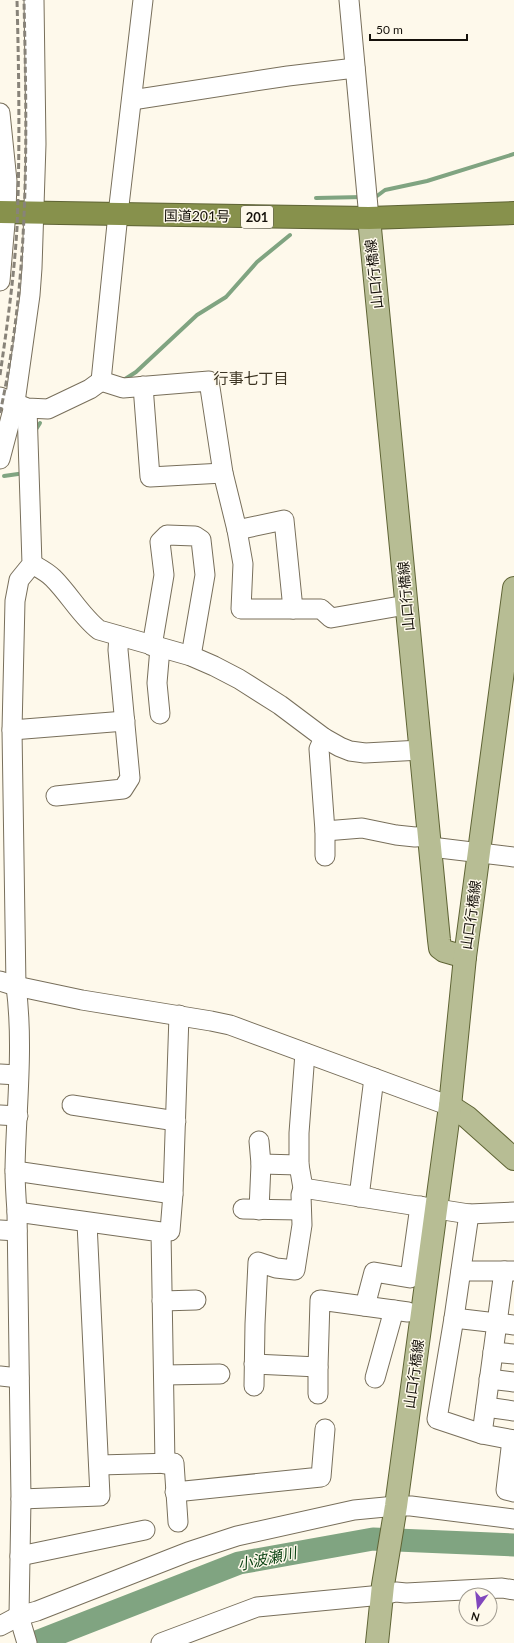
<svg xmlns="http://www.w3.org/2000/svg" width="514" height="1643" font-family="Lato,'Noto Sans JP',sans-serif">
<style>
.lines{fill:none;stroke-linecap:round;stroke-linejoin:round}
.stream{stroke:#80a481;stroke-width:4}
.river{stroke:#80a481;stroke-width:23}
.minor-casing{stroke:#786f5b;stroke-width:21}
.major-casing{stroke:#5f6435;stroke-width:24}
.highway-casing{stroke:#5f6435;stroke-width:24}
.minor{stroke:#fff;stroke-width:19}
.major{stroke:#b7bd94;stroke-width:22}
.highway{stroke:#87914c;stroke-width:22}
.rail{stroke:#888379;stroke-width:3;stroke-dasharray:6 3;stroke-linecap:butt}
.labels{text-anchor:middle;stroke-width:3;stroke-linejoin:round;paint-order:stroke}
.shield{fill:#fef9eb;stroke:#5b574e;stroke-width:1}
.shield-label{font-size:13px;font-weight:bold;fill:#15110a}
.street-label{font-size:14px;fill:#15110a;stroke:#fef9eb}
.neighbourhood-label{font-size:15px;fill:#3d3523;stroke:#fef9eb}
.water-label{font-size:15px;font-style:italic;fill:#0c4414;stroke:#fef9eb}
</style>
<rect width="100%" height="100%" fill="#fef9eb"/>
<g class="lines">
<g class="stream">
<path d="M 372,196 L 377,196 L 385,190 L 427,181 L 514,154"/>
<path d="M 316,198 L 363,197"/>
<path d="M 122,381 L 136,372 L 197,315 L 226,297 L 257,262 L 290,235"/>
<path d="M 35,431 L 40,423"/>
<path d="M 4,476 L 25,473"/>
</g>
<path class="river" d="M 34,1643 L 239,1563 L 373,1539 L 514,1545"/>
<g class="minor-casing">
<g id="minor">
<path d="M 349,0 L 369,218"/>
<path d="M 132,100 L 288,76 L 355,68"/>
<path d="M 0,113 L 7,181 L 6,212 L 0,281"/>
<path d="M 101,381 L 123,388 L 209,381 L 223,473 L 237,530 L 243,564 L 241,609 L 321,609 L 331,618 L 406,605"/>
<path d="M 143,386 L 150,477 L 223,473"/>
<path d="M 0,397 L 27,408 L 48,409 L 90,389 L 101,381 L 118,214 L 143,0"/>
<path d="M 27,408 L 32,564 L 19,580 L 15,601 L 12,730 L 16,986 C 24,1047 16,1109 15,1169 C 15,1183 16,1198 17,1212 L 21,1499 L 19,1616 L 27,1643"/>
<path d="M 0,459 L 15,402 L 30,295 L 32,268 L 36,144 L 34,0"/>
<path d="M 237,530 L 284,520 L 293,609"/>
<path d="M 32,564 C 39,568 47,572 53,578 C 70,595 81,616 99,630 L 191,656 L 214,666 L 239,679 L 280,705 L 324,738 L 340,747 L 350,751 L 365,753 L 421,750"/>
<path d="M 152,646 L 164,575 L 160,542 L 167,535 L 195,536 L 201,540 L 205,575 L 191,656"/>
<path d="M 160,714 L 157,683 L 160,648"/>
<path d="M 12,730 L 125,721"/>
<path d="M 324,738 L 319,749 L 325,831 L 325,856"/>
<path d="M 56,796 L 123,789 L 130,778 L 118,650 L 119,636"/>
<path d="M 325,831 L 362,828 L 396,835 L 415,837 L 429,836"/>
<path d="M 431,847 L 514,857"/>
<path d="M 0,981 L 16,986 L 82,1000 L 211,1021 L 230,1025 L 450,1106"/>
<path d="M 0,1074 L 18,1075"/>
<path d="M 72,1105 L 176,1121"/>
<path d="M 0,1115 L 18,1116"/>
<path d="M 259,1141 L 261,1164 L 259,1210"/>
<path d="M 261,1164 L 299,1165"/>
<path d="M 15,1171 L 173,1194"/>
<path d="M 303,1188 L 469,1214 L 514,1212"/>
<path d="M 359,1197 L 374,1078"/>
<path d="M 243,1209 L 301,1210"/>
<path d="M 17,1212 L 161,1232 L 165,1464"/>
<path d="M 469,1214 L 454,1318 L 437,1419 L 482,1434 L 514,1440"/>
<path d="M 0,1230 L 17,1231"/>
<path d="M 170,1231 L 173,1194 L 179,1015"/>
<path d="M 461,1271 L 514,1271"/>
<path d="M 162,1301 L 196,1300"/>
<path d="M 365,1306 L 374,1272 L 410,1278 L 420,1206"/>
<path d="M 454,1318 L 514,1325"/>
<path d="M 493,1352 L 514,1354"/>
<path d="M 254,1364 L 318,1367 L 320,1300 L 408,1312"/>
<path d="M 164,1375 L 220,1374"/>
<path d="M 0,1376 L 19,1378"/>
<path d="M 375,1378 L 394,1310"/>
<path d="M 489,1379 L 514,1382"/>
<path d="M 254,1386 L 255,1324 L 258,1262 L 276,1268 L 295,1270 L 302,1225 L 301,1195 L 303,1188 L 299,1165 L 299,1133 L 305,1053"/>
<path d="M 318,1394 L 318,1367"/>
<path d="M 486,1407 L 514,1411"/>
<path d="M 482,1434 L 504,1271"/>
<path d="M 512,1440 L 506,1490 L 514,1492"/>
<path d="M 99,1465 L 174,1463 L 178,1522"/>
<path d="M 175,1492 L 321,1477 L 325,1429"/>
<path d="M 21,1499 L 100,1496 L 87,1223"/>
<path d="M 20,1556 L 145,1530"/>
<path d="M 0,1626 L 19,1616 L 37,1611 L 188,1552 L 237,1536 L 354,1510 L 396,1506 L 411,1506 L 514,1519"/>
<path d="M 161,1643 L 257,1607 L 382,1595 L 396,1592 L 406,1593 L 502,1588 L 514,1590"/>
</g>
</g>
<g class="major-casing">
<g id="major">
<path d="M 369,218 L 439,940 L 440,948 L 444,951 L 465,957"/>
<path d="M 450,1106 L 467,1117 L 514,1159"/>
<path d="M 377,1643 L 383,1585 L 396,1506 L 450,1106 L 465,957 L 514,588"/>
</g>
</g>
<g class="highway-casing">
<path id="highway" d="M 0,212 L 369,218 L 514,213"/>
</g>
<use href="#minor" class="minor"/>
<use href="#major" class="major"/>
<use href="#highway" class="highway"/>
<g class="rail">
<path d="M 0,375 C 7,327 14,277 17,228 C 20,152 19,76 17,0"/>
<path d="M 0,413 C 30,277 27,138 24,0"/>
</g>
</g>
<g class="labels">
<rect class="shield" x="241" y="206" width="32" height="22" rx="3"/>
<g class="shield-label">
<text x="257" y="222">201</text>
</g>
<g class="street-label">
<text transform="translate(197 216) rotate(1)" y="5">国道201号</text>
<text transform="translate(374 274) rotate(-96)" y="5">山口行橋線</text>
<text transform="translate(406 596) rotate(-95)" y="5">山口行橋線</text>
<text transform="translate(471 915) rotate(-82)" y="5">山口行橋線</text>
<text transform="translate(414 1374) rotate(-82)" y="5">山口行橋線</text>
</g>
<g class="neighbourhood-label">
<text x="251" y="384">行事七丁目</text>
</g>
<g class="water-label">
<text transform="translate(267 1559) rotate(-12)" y="5">小波瀬川</text>
</g>
</g>
<g transform="translate(478 1607) rotate(195)"><circle r="19" fill="#fef9eb" stroke="#a19c91"/>
<path d="M0-3L7 15L0 10L-7 15Z" fill="#8147bd"/>
<text y="-6" font-size="11" font-weight="bold" text-anchor="middle" fill="#15110a">N</text>
</g>
<path d="M370 34v6h97v-6" fill="none" stroke="#15110a" stroke-width="2"/>
<text x="376" y="34" font-size="12" fill="#15110a" stroke="#fef9eb" stroke-width="3" paint-order="stroke">50 m</text>
</svg>
